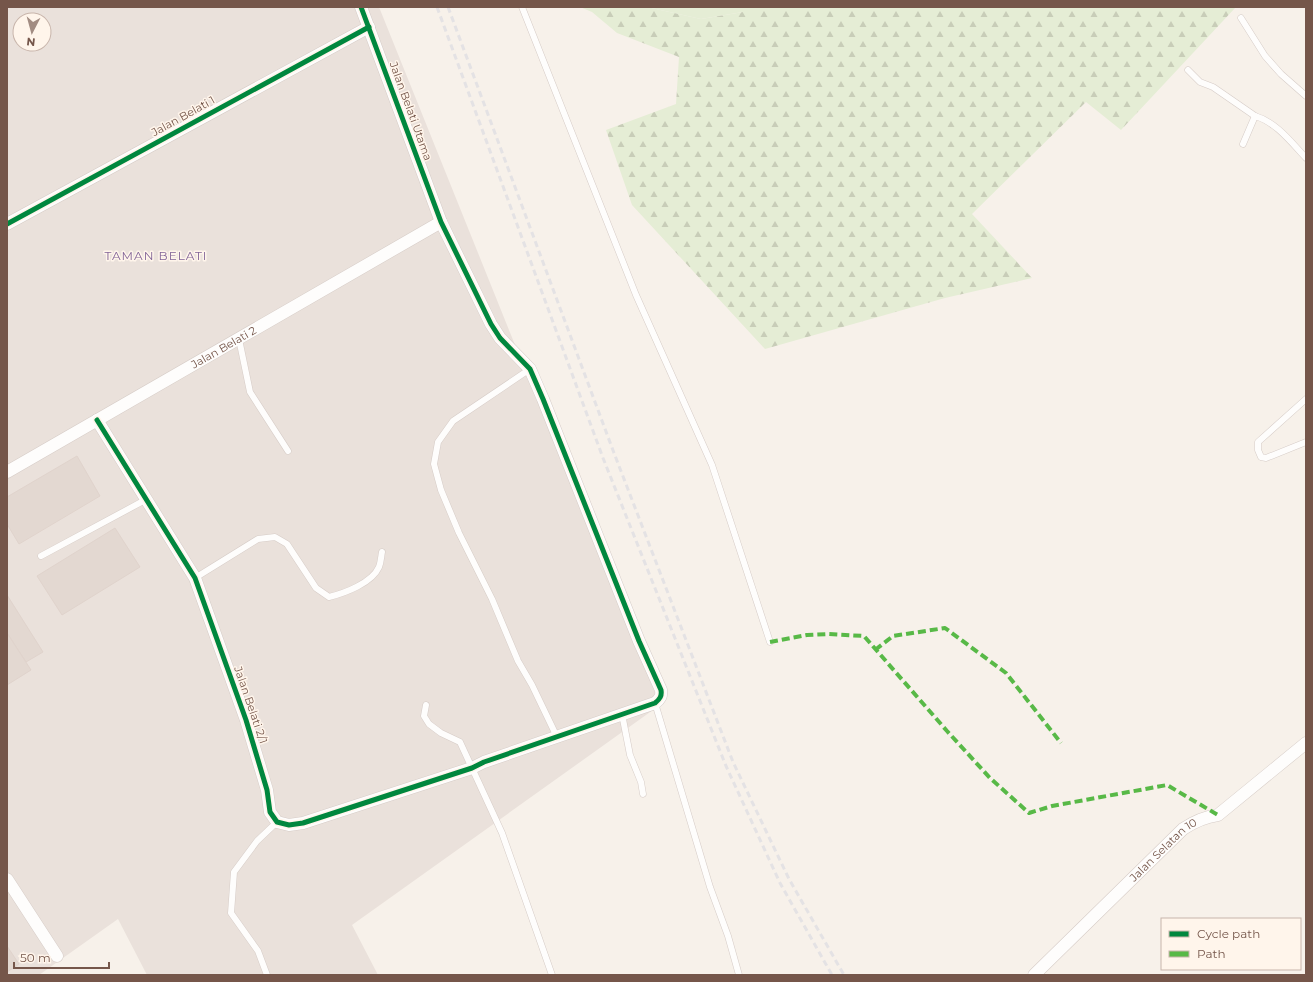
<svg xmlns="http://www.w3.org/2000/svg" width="1313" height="982" font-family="Montserrat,sans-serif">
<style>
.industrial{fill:#eae1db;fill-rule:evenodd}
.green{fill:#e5edd5}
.forest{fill:url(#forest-firs)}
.building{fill:#e3d8d1;stroke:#e0d3cc}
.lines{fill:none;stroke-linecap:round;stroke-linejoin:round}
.service-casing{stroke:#d6ccc7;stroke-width:7}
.minor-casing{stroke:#d6ccc7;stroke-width:13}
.service{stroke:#fefdfc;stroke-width:6}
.minor{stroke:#fefdfc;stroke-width:12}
.rail{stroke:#e4e2e4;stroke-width:3;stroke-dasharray:6 4;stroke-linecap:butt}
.quiet{stroke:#58b947;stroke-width:4;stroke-dasharray:8 4;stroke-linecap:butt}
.cycleway-casing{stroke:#fff5eb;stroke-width:8}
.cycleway{stroke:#00873e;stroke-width:5}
.labels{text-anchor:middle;stroke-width:3;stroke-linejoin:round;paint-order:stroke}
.street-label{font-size:11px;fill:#75564a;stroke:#fff5eb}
.neighbourhood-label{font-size:12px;letter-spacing:1px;fill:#836598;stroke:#fff5eb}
</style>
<defs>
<pattern id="forest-firs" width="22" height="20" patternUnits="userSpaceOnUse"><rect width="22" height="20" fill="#e5edd5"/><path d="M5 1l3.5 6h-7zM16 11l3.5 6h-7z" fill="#c8cdb8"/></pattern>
</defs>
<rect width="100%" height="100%" fill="#f7f1ea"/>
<path class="industrial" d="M 7,7 L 379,7 L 660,705 L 352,925 L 378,975 L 147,975 L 118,919 L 39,975 L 7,975 ZM 20,20 L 44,20 L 44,44 L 20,44 Z"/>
<path class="green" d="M 647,7 L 743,7 L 743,12 L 701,19 Z"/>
<path class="forest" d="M 580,7 L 647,7 L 701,19 L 743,12 L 743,7 L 1236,7 L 1121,130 L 1086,102 L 972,214 L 1032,278 L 945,298 L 765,349 L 632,205 L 606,130 L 676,104 L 679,57 L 617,33 L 592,12 Z"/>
<g class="building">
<path d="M 77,456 L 100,496 L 19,544 L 7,524 L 7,497 Z"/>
<path d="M 115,528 L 140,567 L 62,615 L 37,576 Z"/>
<path d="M 7,595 L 43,652 L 26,662 L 7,633 Z"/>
<path d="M 7,633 L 31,670 L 7,685 Z"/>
<path d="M 7,946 L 19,964 L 7,972 Z"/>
</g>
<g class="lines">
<g class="service-casing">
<g id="service">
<path d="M 522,7 L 636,295 L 712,465 L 770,642"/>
<path d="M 1241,18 L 1265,56 L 1281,74 L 1306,96"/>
<path d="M 1188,70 L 1200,82 L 1213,87 L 1255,116"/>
<path d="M 1243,144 L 1255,116 C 1276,122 1291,142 1306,158"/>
<path d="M 239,339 L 250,392 L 288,451"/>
<path d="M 530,369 L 453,421 L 438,442 L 434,464 L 441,490 L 459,533 L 492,599 L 518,661 L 532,685 L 557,737"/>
<path d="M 1306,399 L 1258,442 L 1258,450 L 1261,457 L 1266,458 L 1306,442"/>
<path d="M 41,556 L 147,499"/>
<path d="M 195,578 L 258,539 L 275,537 L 287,544 L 316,588 L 329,597 C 345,593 372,583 379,567 C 381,562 381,557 382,552"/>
<path d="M 655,703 L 710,887 L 728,936 L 739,975"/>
<path d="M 426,705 L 424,716 L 429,724 L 441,733 L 460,742 L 502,833 L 552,975"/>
<path d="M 622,714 L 630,755 L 641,782 L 643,794"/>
<path d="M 267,975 L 258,951 L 231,913 L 234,872 L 257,841 L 277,822"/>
</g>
</g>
<g class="minor-casing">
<g id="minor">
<path d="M 7,224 L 369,27"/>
<path d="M 97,420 L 195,578 L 246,720 L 267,790 L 270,812 L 277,822 L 289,825 L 303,823 L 472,768 L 484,762 L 655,703 C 660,699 662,696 661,690 L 639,641 L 543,399 L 530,369 L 500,338 L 491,324 L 441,222 L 361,7"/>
<path id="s1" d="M 7,472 L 441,222"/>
<path d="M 7,879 L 57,956"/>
<path id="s2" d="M 1034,975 L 1183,829 C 1195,821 1204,817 1218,815 L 1306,743"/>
</g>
</g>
<use href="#service" class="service"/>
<use href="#minor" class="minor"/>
<g class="rail">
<path d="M 437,7 L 603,458 L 726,766 L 780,883 L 832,975"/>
<path d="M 448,7 L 614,453 L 733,762 L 789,879 L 844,975"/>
</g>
<g class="quiet">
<path d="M 770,642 L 807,635 L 828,634 L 864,636 L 947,731 L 990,778 L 1029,813 L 1052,806 L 1167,785 L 1218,815"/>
<path d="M 875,650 L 893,636 L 945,628 L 1006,673 L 1061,743"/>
</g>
<g class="cycleway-casing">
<g id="cycleway">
<path d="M 7,224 L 369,27"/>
<path d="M 97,420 L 195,578 L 246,720 L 267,790 L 270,812 L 277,822 L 289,825 L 303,823 L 472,768 L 484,762 L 655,703 C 660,699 662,696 661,690 L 639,641 L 543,399 L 530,369 L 500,338 L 491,324 L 441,222 L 361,7"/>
</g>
</g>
<use href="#cycleway" class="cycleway"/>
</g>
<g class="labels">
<g class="street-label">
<text transform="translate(411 111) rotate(70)" y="4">Jalan Belati Utama</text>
<text transform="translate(183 116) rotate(-29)" y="4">Jalan Belati 1</text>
<text dy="4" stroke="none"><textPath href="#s1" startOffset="250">Jalan Belati 2</textPath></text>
<text transform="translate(251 705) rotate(71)" y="4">Jalan Belati 2/1</text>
<text dy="4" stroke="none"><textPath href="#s2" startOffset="180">Jalan Selatan 10</textPath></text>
</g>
<g class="neighbourhood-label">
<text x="156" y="260">TAMAN BELATI</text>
</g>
</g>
<rect width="1313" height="982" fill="none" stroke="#75564a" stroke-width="16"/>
<rect x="1161" y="918" width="140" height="52" fill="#fff5eb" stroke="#c8b5ab"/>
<rect x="1169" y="931" width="20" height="6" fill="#00873e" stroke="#c8b5ab"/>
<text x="1197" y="938" font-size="12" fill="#75564a">Cycle path</text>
<rect x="1169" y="951" width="20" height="6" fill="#58b947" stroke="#c8b5ab"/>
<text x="1197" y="958" font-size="12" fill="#75564a">Path</text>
<g transform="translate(32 32) rotate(186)"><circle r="19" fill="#fff5eb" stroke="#c8b5ab"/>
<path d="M0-3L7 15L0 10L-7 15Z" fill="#a28c82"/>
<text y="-6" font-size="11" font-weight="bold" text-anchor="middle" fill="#75564a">N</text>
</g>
<path d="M14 962v6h95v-6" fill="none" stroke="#75564a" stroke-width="2"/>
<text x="20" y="962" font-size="12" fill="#75564a" stroke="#fff5eb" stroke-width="3" paint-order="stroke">50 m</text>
</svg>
